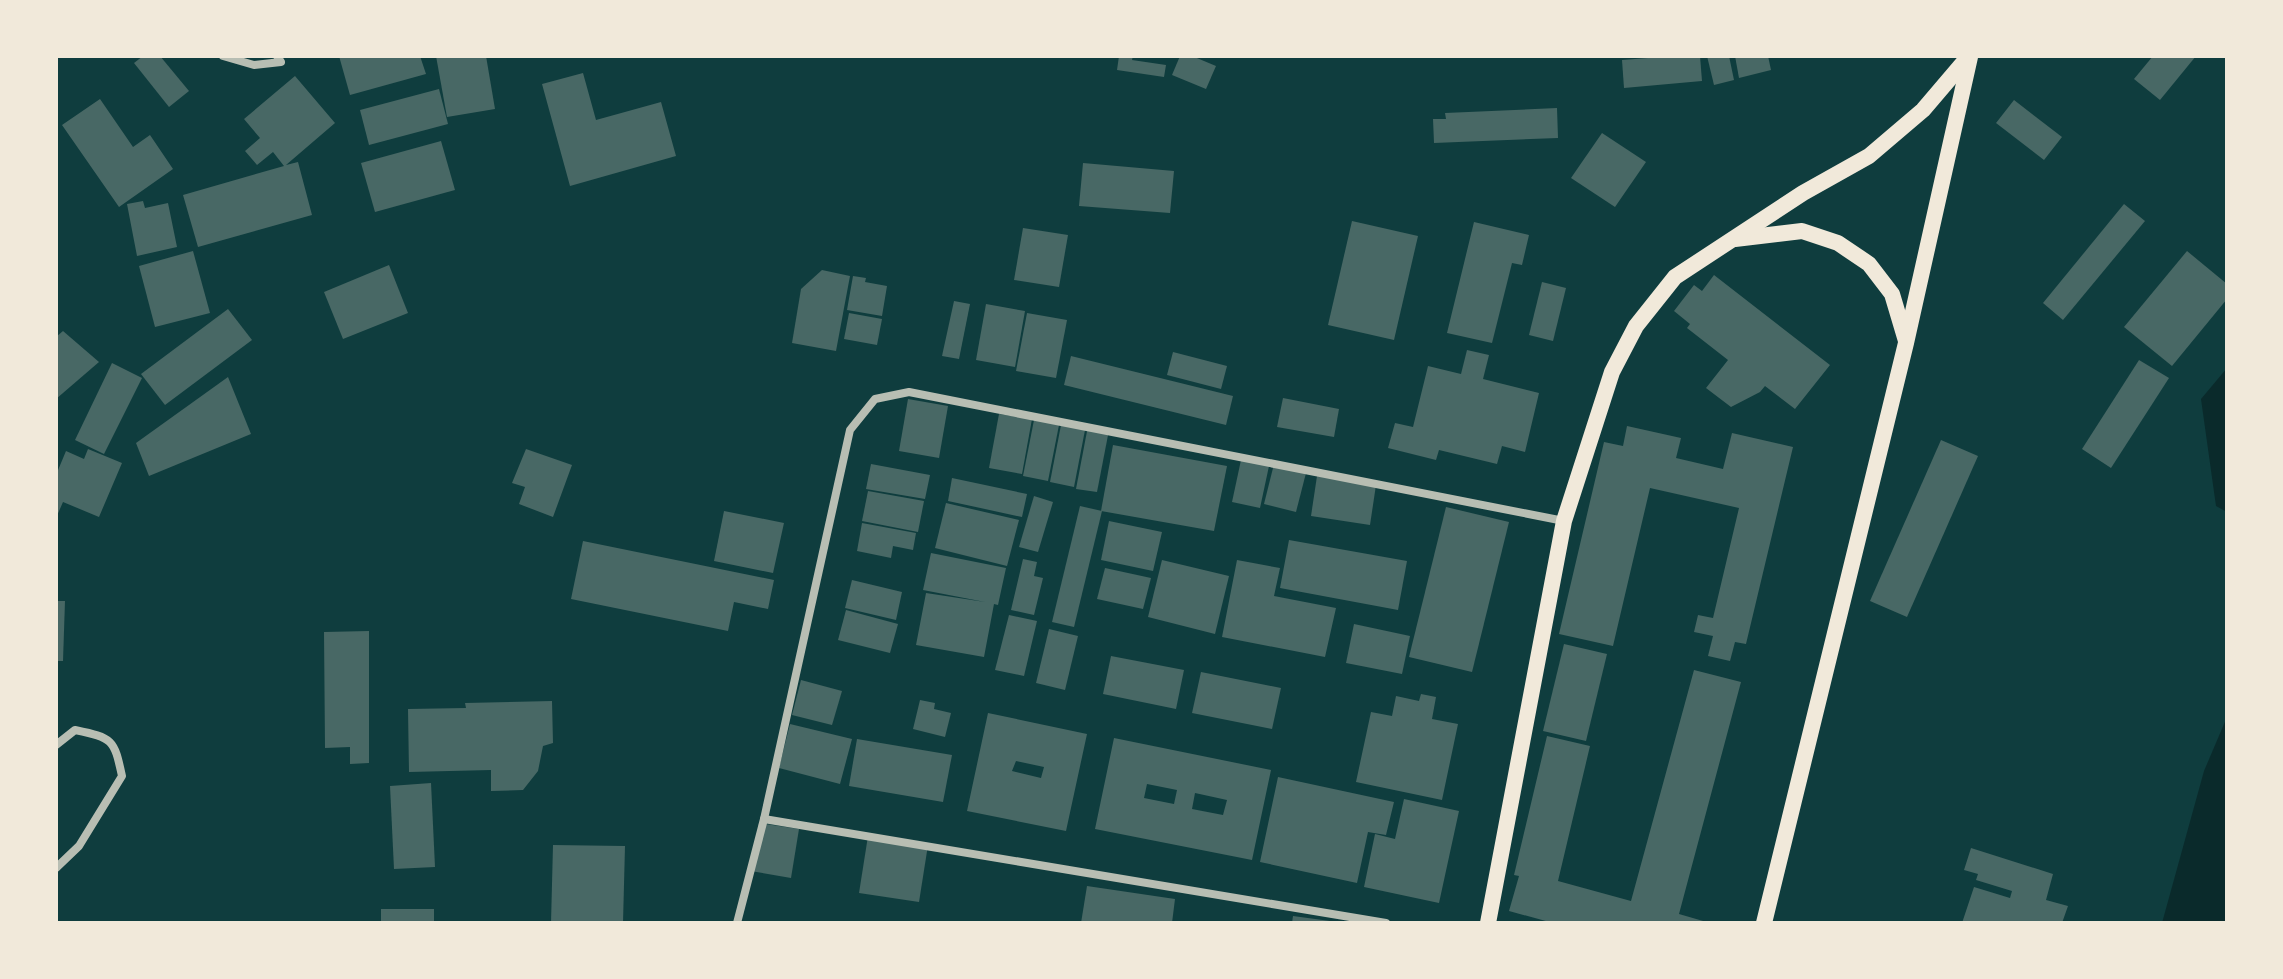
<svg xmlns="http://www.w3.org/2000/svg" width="2283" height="979" font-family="Barlow,sans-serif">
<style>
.water{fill:#0a2a2b}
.building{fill:#486865;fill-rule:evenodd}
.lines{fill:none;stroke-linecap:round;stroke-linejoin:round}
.minor{stroke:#b8beb3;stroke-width:8}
.secondary{stroke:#f1e9da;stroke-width:16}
</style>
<rect width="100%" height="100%" fill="#0f3d3e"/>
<g class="water">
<path d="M 2227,368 L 2227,512 L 2216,506 L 2201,399 Z"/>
<path d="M 2227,717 L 2227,923 L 2162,923 L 2204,771 Z"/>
</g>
<g class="building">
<path d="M 143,56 L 160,56 L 189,91 L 169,107 L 134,63 Z"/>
<path d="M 339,56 L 420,56 L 426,74 L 350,95 Z"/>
<path d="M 436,56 L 486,56 L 495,109 L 447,117 Z"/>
<path d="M 1119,56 L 1133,56 L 1132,60 L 1166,65 L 1164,77 L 1117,70 Z"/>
<path d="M 1180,56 L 1192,56 L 1216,66 L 1206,89 L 1172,75 Z"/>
<path d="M 1674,56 L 1700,56 L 1702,81 L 1624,88 L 1622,60 Z"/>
<path d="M 1707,56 L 1729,56 L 1734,80 L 1714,85 Z"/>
<path d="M 1735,56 L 1768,56 L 1771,70 L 1739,78 Z"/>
<path d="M 2153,56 L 2196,56 L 2160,100 L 2134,79 Z"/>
<path d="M 583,73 L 596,120 L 661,102 L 676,156 L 570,186 L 542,84 Z"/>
<path d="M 295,76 L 335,123 L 286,165 L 298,162 L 312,215 L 198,247 L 183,195 L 284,166 L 273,152 L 257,165 L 245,151 L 260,138 L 244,119 Z"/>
<path d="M 439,89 L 448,124 L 369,145 L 360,110 Z"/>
<path d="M 100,99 L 133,147 L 150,135 L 173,169 L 119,207 L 62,125 Z"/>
<path d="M 2014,100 L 2062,137 L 2044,160 L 1996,123 Z"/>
<path d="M 1557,108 L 1558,138 L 1434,143 L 1433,119 L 1446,119 L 1445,113 Z"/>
<path d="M 1602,133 L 1646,162 L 1615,207 L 1571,178 Z"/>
<path d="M 441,141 L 455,190 L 375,212 L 361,163 Z"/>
<path d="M 1083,163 L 1174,171 L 1170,213 L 1079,206 Z"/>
<path d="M 143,201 L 145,208 L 168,203 L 177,247 L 137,256 L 127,204 Z"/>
<path d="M 2124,204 L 2145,221 L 2063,320 L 2043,303 Z"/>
<path d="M 1352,221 L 1418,236 L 1394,340 L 1328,325 Z"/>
<path d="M 1474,222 L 1529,235 L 1522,265 L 1512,263 L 1492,343 L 1447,333 Z"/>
<path d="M 1023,228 L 1068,235 L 1059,287 L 1014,280 Z"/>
<path d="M 193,251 L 210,313 L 155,327 L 139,266 Z"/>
<path d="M 2187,251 L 2227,284 L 2227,299 L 2172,366 L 2124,327 Z"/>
<path d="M 389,265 L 408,313 L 343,339 L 324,292 Z"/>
<path d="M 822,270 L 850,276 L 836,351 L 792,343 L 801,289 Z"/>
<path d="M 1714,275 L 1830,365 L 1795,409 L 1765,386 L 1760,392 L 1731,407 L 1706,388 L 1728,360 L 1687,328 L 1690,324 L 1674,311 L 1694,285 L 1702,291 Z"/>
<path d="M 853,276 L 866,278 L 865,282 L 887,286 L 882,316 L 847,310 Z"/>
<path d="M 1542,282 L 1566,288 L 1553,341 L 1529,335 Z"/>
<path d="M 954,301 L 970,304 L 959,359 L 942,356 Z"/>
<path d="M 986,304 L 1025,311 L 1015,367 L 976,360 Z"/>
<path d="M 228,309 L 252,340 L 165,405 L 141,374 Z"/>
<path d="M 849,313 L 882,319 L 877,345 L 844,339 Z"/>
<path d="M 1027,313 L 1067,320 L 1056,378 L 1016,371 Z"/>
<path d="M 63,331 L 99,362 L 56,399 L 56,337 Z"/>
<path d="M 1467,350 L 1489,355 L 1483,379 L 1539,393 L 1525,452 L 1502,446 L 1497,464 L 1439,450 L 1436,460 L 1388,448 L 1395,423 L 1413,427 L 1428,366 L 1461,374 Z"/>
<path d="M 1173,352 L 1227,366 L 1221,389 L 1167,375 Z"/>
<path d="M 1071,356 L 1233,396 L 1226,425 L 1064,385 Z"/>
<path d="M 2139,360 L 2169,378 L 2111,468 L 2082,449 Z"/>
<path d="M 112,363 L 142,378 L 104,454 L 75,440 Z"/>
<path d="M 228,377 L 251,434 L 149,476 L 136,443 Z"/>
<path d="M 1283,398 L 1339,409 L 1334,437 L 1277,427 Z"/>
<path d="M 908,399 L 948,406 L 939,458 L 899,451 Z"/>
<path d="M 999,414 L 1032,419 L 1022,474 L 989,468 Z"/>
<path d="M 1034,420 L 1059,425 L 1048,481 L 1023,476 Z"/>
<path d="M 1061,425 L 1085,430 L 1074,487 L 1050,482 Z"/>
<path d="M 1088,426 L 1109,430 L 1097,492 L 1076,489 Z"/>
<path d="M 1627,426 L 1681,438 L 1676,458 L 1723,469 L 1732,433 L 1793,447 L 1746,644 L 1735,642 L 1730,661 L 1708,656 L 1713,636 L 1694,632 L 1698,615 L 1713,618 L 1739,508 L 1650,488 L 1613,646 L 1559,634 L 1604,442 L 1623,446 Z"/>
<path d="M 1941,440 L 1978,456 L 1907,617 L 1870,601 Z"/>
<path d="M 1113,445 L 1227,466 L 1214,531 L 1101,511 Z"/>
<path d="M 88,449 L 122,463 L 99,517 L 63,502 L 56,518 L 56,475 L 66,451 L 84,459 Z"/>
<path d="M 526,449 L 572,465 L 553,517 L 519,504 L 525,487 L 512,483 Z"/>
<path d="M 1241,460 L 1269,466 L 1260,508 L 1232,502 Z"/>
<path d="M 871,464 L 930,475 L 925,499 L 866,489 Z"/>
<path d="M 1274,464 L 1306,473 L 1296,512 L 1264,504 Z"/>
<path d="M 1317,476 L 1376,485 L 1370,525 L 1311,516 Z"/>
<path d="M 952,478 L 1027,494 L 1022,517 L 948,501 Z"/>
<path d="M 868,491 L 924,501 L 918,532 L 862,521 Z"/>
<path d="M 1034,496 L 1053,502 L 1038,552 L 1019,547 Z"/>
<path d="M 946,503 L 1019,520 L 1007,566 L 935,548 Z"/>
<path d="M 1080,506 L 1102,511 L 1074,627 L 1052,622 Z"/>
<path d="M 1446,507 L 1509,522 L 1472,672 L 1409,657 Z"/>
<path d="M 724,511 L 784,523 L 773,573 L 714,561 Z"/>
<path d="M 1109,521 L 1162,532 L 1153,571 L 1101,560 Z"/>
<path d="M 862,523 L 916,533 L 913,550 L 893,546 L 891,558 L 857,551 Z"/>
<path d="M 1289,540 L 1407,561 L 1398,610 L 1280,588 Z"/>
<path d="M 583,541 L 774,580 L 768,609 L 734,602 L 728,631 L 571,599 Z"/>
<path d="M 931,553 L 1006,568 L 998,605 L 994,604 L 984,657 L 916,645 L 926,593 L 985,602 L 923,590 Z"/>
<path d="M 1023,559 L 1037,562 L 1034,576 L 1043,578 L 1034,615 L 1011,610 Z"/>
<path d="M 1162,560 L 1229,576 L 1215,634 L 1148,617 Z"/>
<path d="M 1237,560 L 1280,568 L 1274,596 L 1336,608 L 1325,657 L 1222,637 Z"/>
<path d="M 1105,568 L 1151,578 L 1143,609 L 1097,599 Z"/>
<path d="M 852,580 L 902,592 L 896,620 L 845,608 Z"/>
<path d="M 56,601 L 65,601 L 63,661 L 56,661 Z"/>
<path d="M 846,610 L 898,624 L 890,653 L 838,640 Z"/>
<path d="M 1009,615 L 1037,621 L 1024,676 L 995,670 Z"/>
<path d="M 1354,624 L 1410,636 L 1402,674 L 1346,663 Z"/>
<path d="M 1049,629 L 1078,636 L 1065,690 L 1036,683 Z"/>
<path d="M 369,631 L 369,763 L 350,764 L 350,747 L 325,748 L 324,632 Z"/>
<path d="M 1564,644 L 1607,654 L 1586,741 L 1543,731 Z"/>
<path d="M 1111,656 L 1184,670 L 1176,709 L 1103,694 Z"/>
<path d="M 1694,670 L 1741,682 L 1679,914 L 1710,923 L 1553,923 L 1509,911 L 1519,876 L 1514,875 L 1547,736 L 1590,746 L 1558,881 L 1631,901 Z"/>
<path d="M 1201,672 L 1281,688 L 1272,729 L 1192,713 Z"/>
<path d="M 801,680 L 842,691 L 832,725 L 792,715 Z"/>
<path d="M 1421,694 L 1436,697 L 1432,719 L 1458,724 L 1442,800 L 1356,782 L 1371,712 L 1392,716 L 1396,696 L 1419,701 Z"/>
<path d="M 920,700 L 935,703 L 934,709 L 951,713 L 945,737 L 913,729 Z"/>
<path d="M 552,701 L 553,743 L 543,746 L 538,771 L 523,790 L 491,791 L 491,770 L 409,772 L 408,709 L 466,708 L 465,703 Z"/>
<path d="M 988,713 L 1087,734 L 1066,831 L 967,811 ZM 1016,761 L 1044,767 L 1041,778 L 1012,771 Z"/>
<path d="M 790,724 L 852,739 L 840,784 L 779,768 Z"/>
<path d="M 1114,738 L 1271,770 L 1252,860 L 1095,829 ZM 1147,784 L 1177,790 L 1174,804 L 1144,798 ZM 1195,793 L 1227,800 L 1223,815 L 1192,809 Z"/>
<path d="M 857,739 L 952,755 L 943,802 L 849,786 Z"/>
<path d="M 1278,777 L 1394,802 L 1386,835 L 1368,832 L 1357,883 L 1260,862 Z"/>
<path d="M 431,783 L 435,867 L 394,869 L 390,786 Z"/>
<path d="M 1404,799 L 1459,811 L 1439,903 L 1364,887 L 1375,834 L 1395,839 Z"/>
<path d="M 759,823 L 799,829 L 791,878 L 751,871 Z"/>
<path d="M 868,836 L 928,845 L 919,902 L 859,893 Z"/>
<path d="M 553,845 L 625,846 L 623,923 L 551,923 Z"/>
<path d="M 1971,848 L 2053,874 L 2046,900 L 2068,906 L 2062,923 L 1962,923 L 1974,887 L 2010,898 L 2012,891 L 1976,880 L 1978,874 L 1964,870 Z"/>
<path d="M 1087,886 L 1175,899 L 1172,923 L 1081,923 Z"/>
<rect x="381" y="909" width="53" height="14"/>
<path d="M 1293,916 L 1330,921 L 1330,923 L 1292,923 Z"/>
</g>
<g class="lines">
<g class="minor">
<path d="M 223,56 L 254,65 L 281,62 L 277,56"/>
<path d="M 56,745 L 75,730 C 113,738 114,739 122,776 L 79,846 L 56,868"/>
<path d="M 764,819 L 1386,923"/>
<path d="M 737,923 L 764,819 L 850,430 L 875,399 L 909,392 L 1564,521"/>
</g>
<g class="secondary">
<path d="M 1735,239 L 1802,231 L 1838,243 L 1869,264 L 1892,294 L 1906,341"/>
<path d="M 1488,923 L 1564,521 L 1612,372 L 1636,326 L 1675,277 L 1803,193 L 1869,156 L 1923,110 L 1969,56"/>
<path d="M 1764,923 L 1906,343 L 1970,57"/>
</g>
</g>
<rect width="2283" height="979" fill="none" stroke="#f1e9da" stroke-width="116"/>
</svg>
